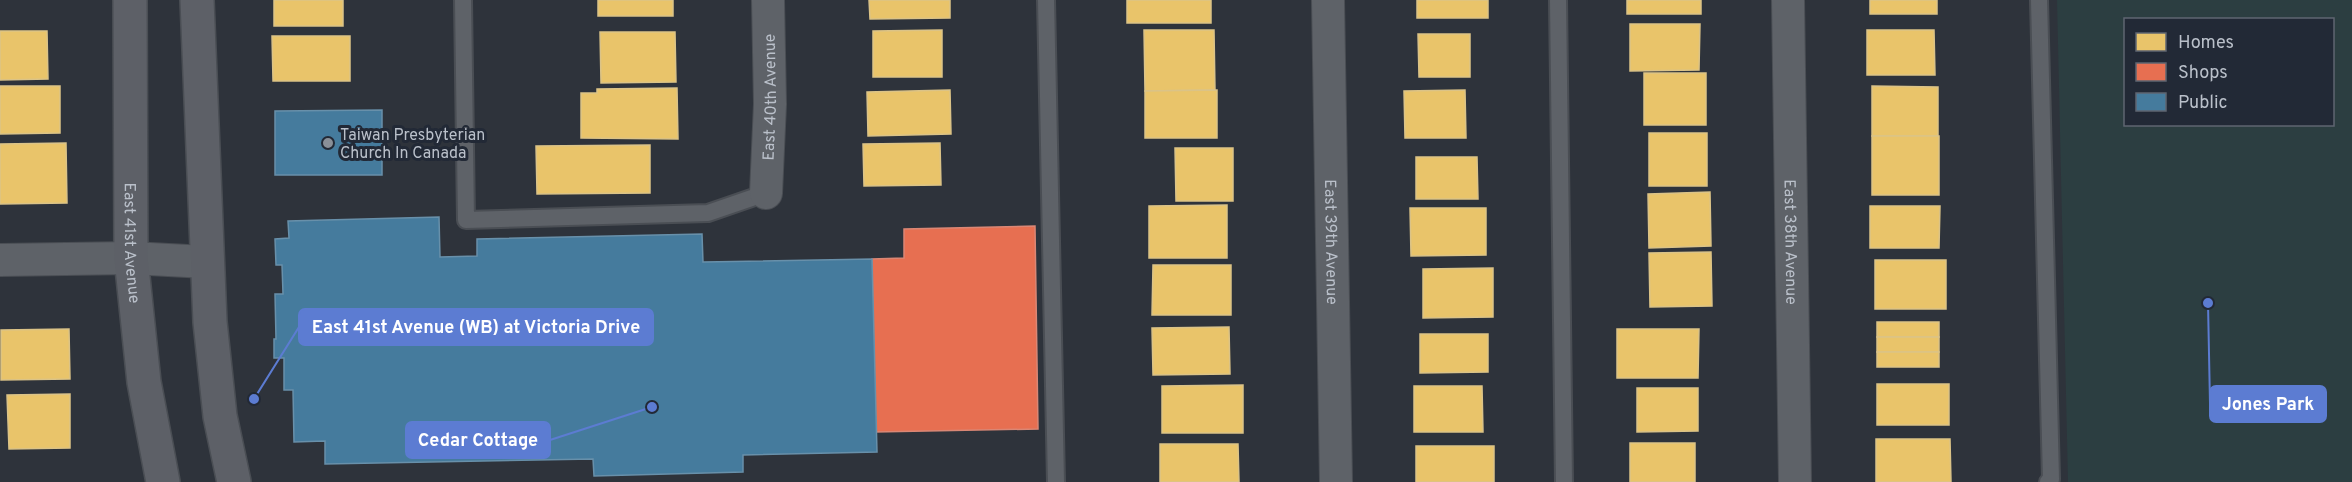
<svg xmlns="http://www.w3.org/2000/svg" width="2352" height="482" font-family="Overpass,sans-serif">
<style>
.green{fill:#2c3e41;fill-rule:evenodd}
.homes{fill:#e9c46a;stroke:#dbc387;stroke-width:1.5}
.shops{fill:#e76f51;stroke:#da8775;stroke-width:1.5}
.public{fill:#457b9d;stroke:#6890aa;stroke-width:1.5}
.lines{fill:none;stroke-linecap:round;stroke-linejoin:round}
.service-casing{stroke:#4a4e54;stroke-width:20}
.minor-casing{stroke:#4a4e54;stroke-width:34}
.secondary-casing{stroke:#4a4e54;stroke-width:36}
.service{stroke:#5e6268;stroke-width:16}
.minor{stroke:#5e6268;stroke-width:32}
.secondary{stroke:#5d6067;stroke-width:33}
.poi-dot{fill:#898f98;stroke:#222936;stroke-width:2}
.labels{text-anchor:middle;stroke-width:6;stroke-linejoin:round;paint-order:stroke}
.street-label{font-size:16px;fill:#bac0ca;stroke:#222936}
.poi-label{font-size:16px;fill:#bac0ca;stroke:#222936;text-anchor:start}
.leader{fill:none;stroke:#5c7cd2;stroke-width:2}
.callout-dot{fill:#5c7cd2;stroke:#222936;stroke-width:2}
.callout{fill:#5c7cd2;stroke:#5c7cd2;stroke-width:2}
.callout-label{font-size:18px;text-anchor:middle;font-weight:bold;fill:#fff}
</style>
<rect width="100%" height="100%" fill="#2e333b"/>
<path class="green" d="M 2057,0 L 2352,0 L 2352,482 L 2068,482 ZM 2126,20 L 2332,20 L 2332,124 L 2126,124 Z"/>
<g class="homes">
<rect x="274" y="0" width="69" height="26"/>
<rect x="598" y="0" width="75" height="16"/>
<path d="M 869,0 L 950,0 L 950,18 L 870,19 Z"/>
<rect x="1127" y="0" width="84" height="23"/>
<rect x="1417" y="0" width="71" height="18"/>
<rect x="1627" y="0" width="74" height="14"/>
<rect x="1870" y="0" width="67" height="14"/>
<path d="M 1630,24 L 1700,24 L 1699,70 L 1630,71 Z"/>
<path d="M 942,30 L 942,77 L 873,77 L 873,31 Z"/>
<path d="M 1144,30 L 1214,30 L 1215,90 L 1145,91 Z"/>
<path d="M 1867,30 L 1934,30 L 1935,75 L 1867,75 Z"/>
<path d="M 0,31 L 47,31 L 48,79 L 0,80 Z"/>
<path d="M 600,32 L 675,32 L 676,82 L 601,83 Z"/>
<path d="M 1418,34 L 1470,34 L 1470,77 L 1419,77 Z"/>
<path d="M 272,36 L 350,36 L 350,81 L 273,81 Z"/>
<rect x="1644" y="73" width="62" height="52"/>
<path d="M 0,86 L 60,86 L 60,133 L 0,134 Z"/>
<path d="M 1872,86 L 1938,87 L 1938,136 L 1872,136 Z"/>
<path d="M 677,88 L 678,139 L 581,138 L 581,93 L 597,93 L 597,89 Z"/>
<path d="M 950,90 L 951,134 L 868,136 L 867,92 Z"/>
<path d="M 1217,90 L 1217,138 L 1145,138 L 1145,91 Z"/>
<path d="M 1465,90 L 1466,138 L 1405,138 L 1404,91 Z"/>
<rect x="1649" y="133" width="58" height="53"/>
<rect x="1872" y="136" width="67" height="59"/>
<path d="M 66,143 L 67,203 L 0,204 L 0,144 Z"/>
<path d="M 940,143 L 941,185 L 864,186 L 863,144 Z"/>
<path d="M 650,145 L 650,193 L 537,194 L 536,146 Z"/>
<path d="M 1175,148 L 1233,148 L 1233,201 L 1176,201 Z"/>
<path d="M 1416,157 L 1477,157 L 1478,199 L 1416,199 Z"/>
<path d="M 1710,192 L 1711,246 L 1649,248 L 1648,194 Z"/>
<path d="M 1227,205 L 1227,258 L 1149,258 L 1149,206 Z"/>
<path d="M 1870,206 L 1940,206 L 1939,248 L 1870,248 Z"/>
<path d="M 1410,208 L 1486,208 L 1486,255 L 1411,256 Z"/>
<path d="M 1711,252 L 1712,306 L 1650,307 L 1649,253 Z"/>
<rect x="1875" y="260" width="71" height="49"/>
<path d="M 1153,265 L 1231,265 L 1231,315 L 1152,315 Z"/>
<path d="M 1493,268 L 1493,317 L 1423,318 L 1423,269 Z"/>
<rect x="1877" y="322" width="62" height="15"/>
<path d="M 1229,327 L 1230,374 L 1153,375 L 1152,328 Z"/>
<path d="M 69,329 L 70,379 L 1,380 L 1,330 Z"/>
<path d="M 1617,329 L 1699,329 L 1698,378 L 1617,378 Z"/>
<path d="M 1420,334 L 1488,334 L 1488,372 L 1420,373 Z"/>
<rect x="1877" y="337" width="62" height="15"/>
<rect x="1877" y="352" width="62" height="15"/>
<rect x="1877" y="384" width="72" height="41"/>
<path d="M 1243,385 L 1243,433 L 1162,433 L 1162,386 Z"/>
<path d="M 1414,386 L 1482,386 L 1483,432 L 1414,432 Z"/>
<path d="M 1637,388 L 1698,388 L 1698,431 L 1637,432 Z"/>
<path d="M 70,394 L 70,448 L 9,449 L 7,395 Z"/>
<path d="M 1876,439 L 1950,439 L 1951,482 L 1876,482 Z"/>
<rect x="1630" y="443" width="65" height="39"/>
<path d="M 1160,444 L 1238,444 L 1239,482 L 1160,482 Z"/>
<rect x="1416" y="446" width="78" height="36"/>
</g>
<path class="shops" d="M 1035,226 L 1038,429 L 875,432 L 872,259 L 904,258 L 904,229 Z"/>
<g class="public">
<path d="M 382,110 L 382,175 L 275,175 L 275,111 Z"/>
<path d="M 439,217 L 440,257 L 477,256 L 477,239 L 702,234 L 703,262 L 872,259 L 877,452 L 743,455 L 743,472 L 594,476 L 593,459 L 325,464 L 325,441 L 294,442 L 293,390 L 284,390 L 284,358 L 274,358 L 274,339 L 276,339 L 275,294 L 283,294 L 282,265 L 276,265 L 275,239 L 289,238 L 288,221 Z"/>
</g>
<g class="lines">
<g class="service-casing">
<g id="service">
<path d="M 463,0 L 466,220 L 708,213 L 766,193"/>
<path d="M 1046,0 L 1056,482"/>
<path d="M 1558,0 L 1564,482"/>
<path d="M 2039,0 L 2051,479 L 2048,482"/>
</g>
</g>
<g class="minor-casing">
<g id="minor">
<path id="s1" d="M 1328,0 L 1336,482"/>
<path id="s2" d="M 1788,0 L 1795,482"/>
<path id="s3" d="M 766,193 L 770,104 L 768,0"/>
<path d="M 0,260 L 131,258 L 206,262"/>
</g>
</g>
<g class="secondary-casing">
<g id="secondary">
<path id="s4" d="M 130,0 L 131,258 L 144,382 L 163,482"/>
<path d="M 197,0 L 210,322 L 220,416 L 234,482"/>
</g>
</g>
<use href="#service" class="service"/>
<use href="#minor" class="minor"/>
<use href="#secondary" class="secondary"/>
</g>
<circle class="poi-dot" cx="328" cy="143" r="6"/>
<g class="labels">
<g class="street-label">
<text dy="6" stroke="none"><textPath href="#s3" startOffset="96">East 40th Avenue</textPath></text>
<text dy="6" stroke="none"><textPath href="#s1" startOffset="242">East 39th Avenue</textPath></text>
<text dy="6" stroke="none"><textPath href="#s2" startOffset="242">East 38th Avenue</textPath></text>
<text dy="6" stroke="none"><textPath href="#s4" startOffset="243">East 41st Avenue</textPath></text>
</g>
<g class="poi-label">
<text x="340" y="140">Taiwan Presbyterian<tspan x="340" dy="18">Church In Canada</tspan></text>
</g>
</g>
<path class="leader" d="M254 399L299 327M2208 303L2210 404M652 407L550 440"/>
<g class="callout-dot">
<circle cx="254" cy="399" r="6"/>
<circle cx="2208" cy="303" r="6"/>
<circle cx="652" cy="407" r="6"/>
</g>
<g class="callout">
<rect x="299" y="309" width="354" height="36" rx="6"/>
<rect x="2210" y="386" width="116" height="36" rx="6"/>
<rect x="406" y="422" width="144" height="36" rx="6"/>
</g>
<g class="callout-label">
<text x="476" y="333">East 41st Avenue (WB) at Victoria Drive</text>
<text x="2268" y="410">Jones Park</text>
<text x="478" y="446">Cedar Cottage</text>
</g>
<rect x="2124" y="18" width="210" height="108" fill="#222936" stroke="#5f6571" stroke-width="1.5"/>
<rect x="2136" y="33" width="30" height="18" fill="#e9c46a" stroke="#5f6571" stroke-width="1.5"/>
<text x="2178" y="48" font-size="18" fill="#bac0ca">Homes</text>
<rect x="2136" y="63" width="30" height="18" fill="#e76f51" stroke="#5f6571" stroke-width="1.5"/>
<text x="2178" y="78" font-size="18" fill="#bac0ca">Shops</text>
<rect x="2136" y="93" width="30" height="18" fill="#457b9d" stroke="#5f6571" stroke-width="1.5"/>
<text x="2178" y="108" font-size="18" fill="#bac0ca">Public</text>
</svg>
